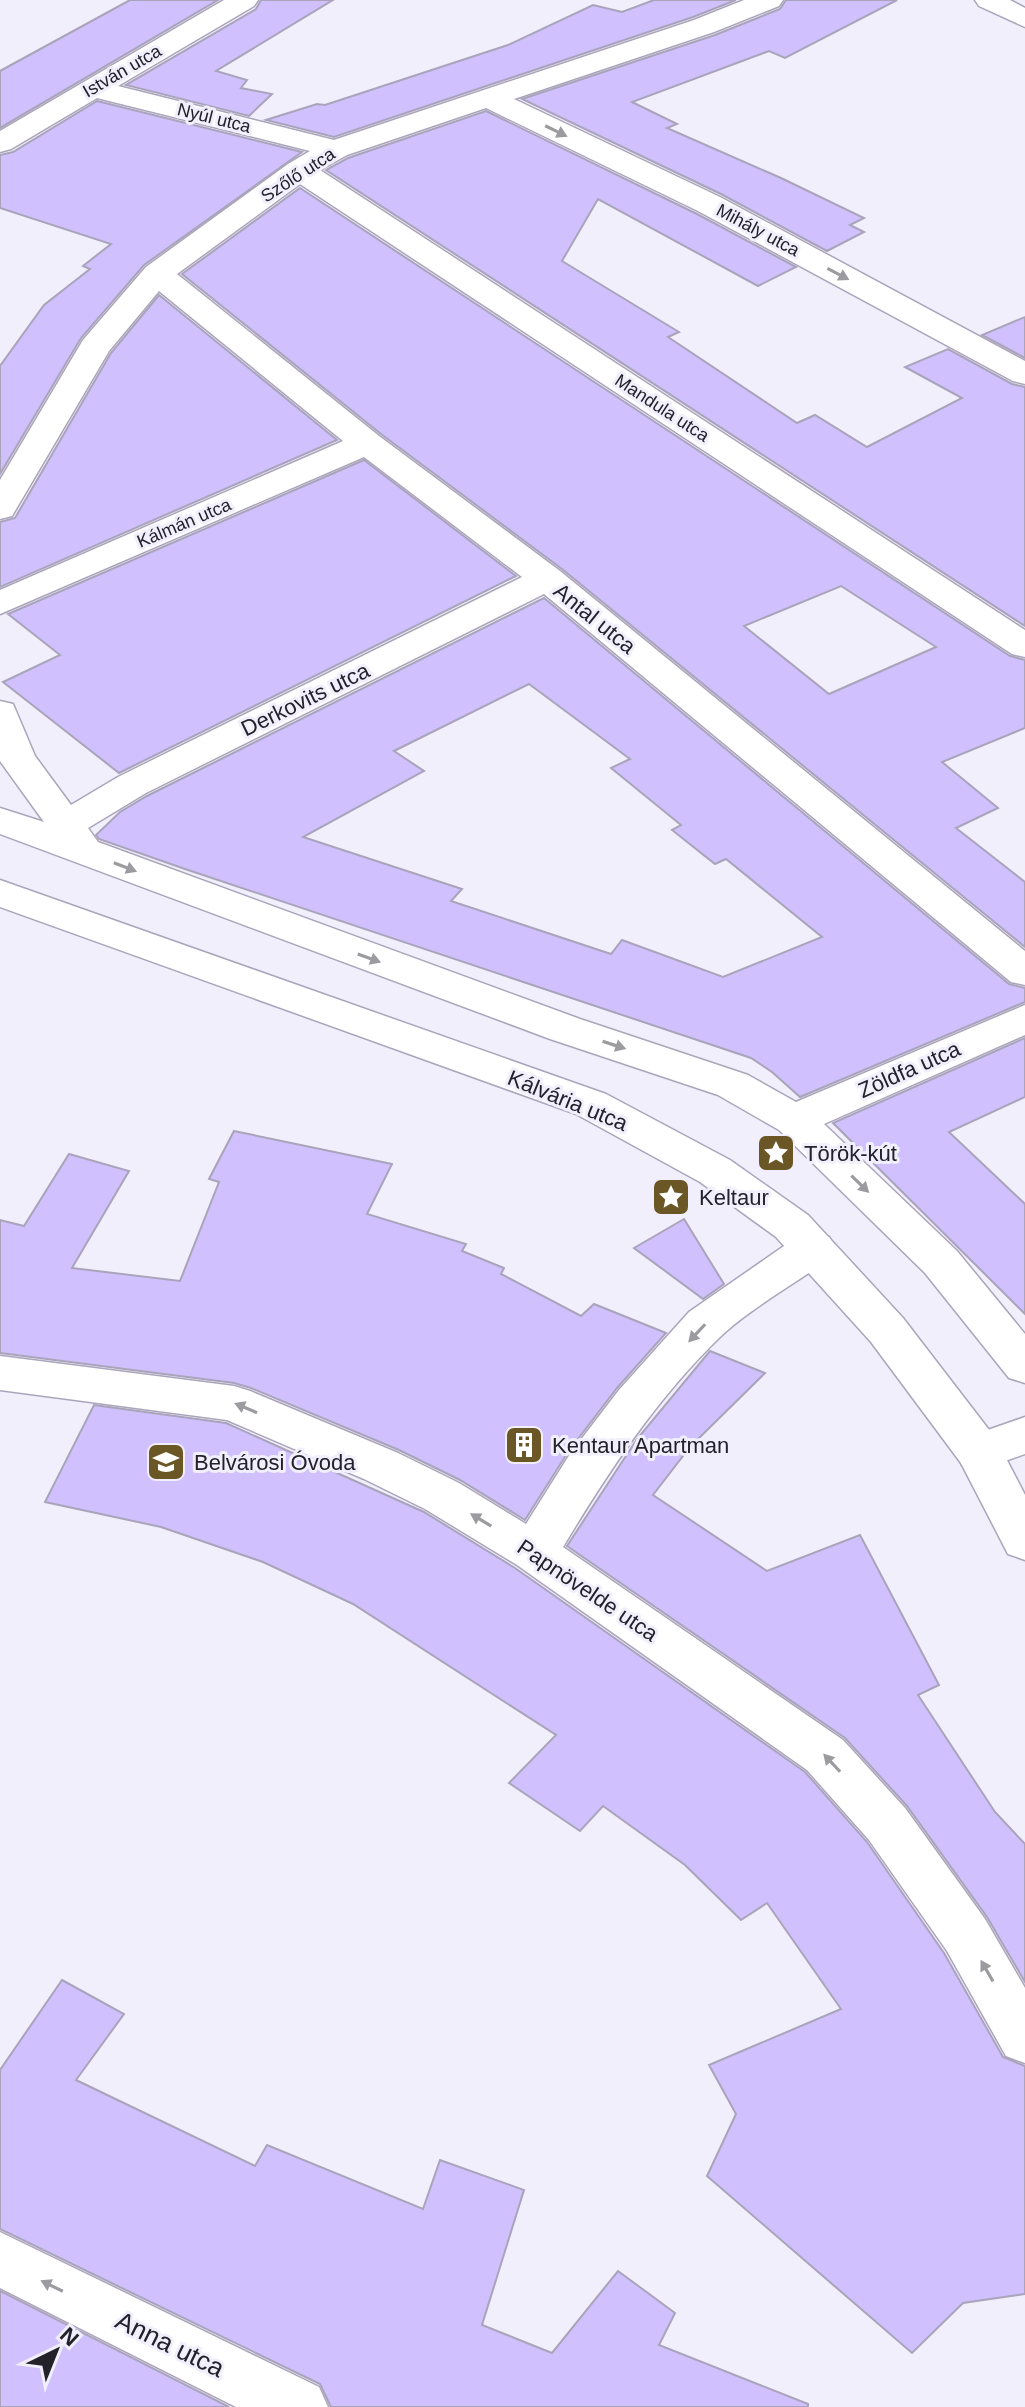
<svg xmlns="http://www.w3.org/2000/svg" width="1025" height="2407" font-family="Arial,sans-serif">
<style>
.building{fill:#d0c0fd;stroke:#a9a4ba;stroke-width:2;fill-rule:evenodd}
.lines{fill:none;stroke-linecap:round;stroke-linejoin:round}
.minor-casing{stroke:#aaa5bb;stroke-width:3}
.tertiary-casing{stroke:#aaa5bb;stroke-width:3}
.minor{fill:#fff;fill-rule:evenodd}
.tertiary{fill:#fff;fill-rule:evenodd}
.oneway{fill:#9c9b9f}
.labels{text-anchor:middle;stroke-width:6;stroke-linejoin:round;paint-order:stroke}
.far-street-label{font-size:18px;fill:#23212a;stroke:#f2effd}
.street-label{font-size:22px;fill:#23212a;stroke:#f2effd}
.poi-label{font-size:22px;fill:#23212a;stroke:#f2effd;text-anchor:start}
.near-street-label{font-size:26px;fill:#23212a;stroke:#f2effd}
</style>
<rect width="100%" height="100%" fill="#f2effd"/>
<g class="building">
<path d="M 130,0 L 218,0 L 0,128 L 0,71 Z"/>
<path d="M 261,0 L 333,0 L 216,71 L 247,80 L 241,88 L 272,94 L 249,116 L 126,85 L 256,9 Z"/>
<path d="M 654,0 L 736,0 L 693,17 L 334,137 L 266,120 L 317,104 L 325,105 L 508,45 L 593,5 L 622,12 Z"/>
<path d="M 786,0 L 897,0 L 785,58 L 769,51 L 632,102 L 677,124 L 667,128 L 781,178 L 864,218 L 850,225 L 864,232 L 827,251 L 721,194 L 522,99 L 715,35 L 780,9 Z"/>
<path d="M 97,101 L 302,152 L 144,265 L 81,338 L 0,474 L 0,366 L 44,305 L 90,269 L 83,266 L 111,244 L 0,208 L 0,155 L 13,152 Z"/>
<path d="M 486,111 L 697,214 L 796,267 L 758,286 L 598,199 L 562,261 L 679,332 L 668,337 L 797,423 L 815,415 L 867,447 L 962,398 L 905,367 L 948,349 L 1012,384 L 1025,387 L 1025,626 L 326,170 L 348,158 Z"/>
<path d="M 300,188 L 1010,656 L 1025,660 L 1025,728 L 942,762 L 998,808 L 956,828 L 1025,882 L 1025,947 L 562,569 L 381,434 L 182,274 ZM 841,586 L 936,647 L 829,694 L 744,626 Z"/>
<path d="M 159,295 L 337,440 L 0,587 L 0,522 L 15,518 L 111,353 Z"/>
<path d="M 1025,317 L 1025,358 L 982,335 Z"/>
<path d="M 364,460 L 516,576 L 119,773 L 3,682 L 60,655 L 8,614 Z"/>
<path d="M 544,598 L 1009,984 L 1025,988 L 1025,1002 L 800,1097 L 772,1072 L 751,1058 L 185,869 L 99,839 L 96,835 L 120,812 L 147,796 ZM 529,684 L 630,759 L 611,768 L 681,825 L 672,830 L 715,864 L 726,859 L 822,937 L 723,977 L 622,940 L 611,954 L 451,901 L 462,889 L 303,837 L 424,771 L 394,751 Z"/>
<path d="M 1025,1038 L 1025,1097 L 949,1132 L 1025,1204 L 1025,1314 L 833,1123 Z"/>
<path d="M 234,1131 L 392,1164 L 367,1214 L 466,1244 L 462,1251 L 504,1268 L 501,1274 L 581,1316 L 594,1304 L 666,1333 L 617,1388 L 568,1452 L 525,1520 L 460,1480 L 399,1450 L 251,1388 L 234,1383 L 0,1353 L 0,1220 L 24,1226 L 69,1154 L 129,1171 L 72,1268 L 180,1281 L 219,1182 L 209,1179 Z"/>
<path d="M 684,1219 L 724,1284 L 703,1299 L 634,1248 Z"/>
<path d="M 710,1351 L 765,1373 L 690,1447 L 653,1495 L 767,1571 L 860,1535 L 939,1685 L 918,1695 L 995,1812 L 1025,1844 L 1025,1982 L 987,1917 L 907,1806 L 845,1738 L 567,1546 L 637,1439 Z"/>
<path d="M 94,1405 L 226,1423 L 424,1512 L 515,1568 L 805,1772 L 867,1842 L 944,1953 L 1003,2057 L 1025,2066 L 1025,2294 L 963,2303 L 912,2353 L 707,2176 L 736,2114 L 709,2065 L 841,2009 L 767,1903 L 741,1920 L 685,1865 L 603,1806 L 580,1831 L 509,1783 L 556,1735 L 353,1604 L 263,1562 L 161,1527 L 45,1502 Z"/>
<path d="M 62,1980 L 124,2014 L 76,2080 L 255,2166 L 267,2145 L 423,2209 L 440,2160 L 524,2190 L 482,2325 L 552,2353 L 618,2271 L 675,2313 L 659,2345 L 808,2404 L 808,2407 L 331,2407 L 320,2384 L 0,2229 L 0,2070 Z"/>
<path d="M 0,2291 L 229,2407 L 0,2407 Z"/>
</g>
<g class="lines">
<g class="minor-casing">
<g id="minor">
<path d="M 224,0 L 258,0 L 254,6 L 118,86 L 334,140 L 694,20 L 744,0 L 783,0 L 779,6 L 714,32 L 514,99 L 720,197 L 1025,361 L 1025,384 L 1013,381 L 698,211 L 486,108 L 347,155 L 320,170 L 1025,630 L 1025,657 L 1012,654 L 300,184 L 177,274 L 379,436 L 560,571 L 1025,951 L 1025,985 L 1011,982 L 544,594 L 146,793 L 88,828 L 98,842 L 580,1019 L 748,1075 L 796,1102 L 1025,1005 L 1025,1035 L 824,1124 L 957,1251 L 1025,1334 L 1025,1383 L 1009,1378 L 925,1273 L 779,1130 L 718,1095 L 550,1039 L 0,834 L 0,808 L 44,822 L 0,761 L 0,701 L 13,704 L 35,756 L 71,805 L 118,777 L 522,577 L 364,457 L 0,614 L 0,590 L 343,441 L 159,291 L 109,351 L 12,516 L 0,519 L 0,480 L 83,340 L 146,267 L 288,164 L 310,151 L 97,98 L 11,149 L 0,152 L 0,131 Z"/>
<path d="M 975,0 L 1010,0 L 1025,8 L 1025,27 L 979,6 Z"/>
<path d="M 813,1232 L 829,1237 L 835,1248 L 829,1259 C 796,1283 748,1310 720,1337 C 657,1398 608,1472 563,1547 L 843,1740 L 905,1808 L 985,1919 L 1025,1988 L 1025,2063 L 1006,2056 L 947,1951 L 869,1840 L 807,1770 L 517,1565 L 425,1509 L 364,1479 L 227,1420 L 0,1390 L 0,1356 L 234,1386 L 250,1391 L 398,1453 L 459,1483 L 526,1524 L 570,1454 L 619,1390 L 689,1312 L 797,1237 Z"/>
<path d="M 1025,1417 L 1025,1454 L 979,1470 L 962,1465 L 955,1452 L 962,1439 Z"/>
<path d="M 0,2232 L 319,2387 L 328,2407 L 236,2407 L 0,2288 Z"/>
</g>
</g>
<g class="tertiary-casing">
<path id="tertiary" d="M 0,880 L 606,1094 L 730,1160 L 808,1215 L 903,1318 L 996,1439 L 1025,1495 L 1025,1560 L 1008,1554 L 961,1463 L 871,1342 L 776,1237 L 700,1182 L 576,1114 L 0,907 Z"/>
</g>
<use href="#minor" class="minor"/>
<use href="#tertiary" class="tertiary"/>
</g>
<defs><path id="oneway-solid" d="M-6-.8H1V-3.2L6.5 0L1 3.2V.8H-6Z" transform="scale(2)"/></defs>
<g class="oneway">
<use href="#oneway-solid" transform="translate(556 131) rotate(26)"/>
<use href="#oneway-solid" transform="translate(838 274) rotate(28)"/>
<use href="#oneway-solid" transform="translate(125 867) rotate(21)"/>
<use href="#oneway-solid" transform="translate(369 958) rotate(20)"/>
<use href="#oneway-solid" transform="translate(614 1045) rotate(18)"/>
<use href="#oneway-solid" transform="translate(860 1184) rotate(44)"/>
<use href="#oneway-solid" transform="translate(697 1333) rotate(133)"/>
<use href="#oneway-solid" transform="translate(246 1408) rotate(-157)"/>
<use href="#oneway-solid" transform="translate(481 1520) rotate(-149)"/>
<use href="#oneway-solid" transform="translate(832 1763) rotate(-133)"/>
<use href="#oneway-solid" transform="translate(987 1971) rotate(-120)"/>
<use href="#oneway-solid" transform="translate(52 2286) rotate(-154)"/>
</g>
<defs>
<g id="sight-square" transform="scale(2)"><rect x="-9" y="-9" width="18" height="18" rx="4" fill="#6b5726" stroke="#f2effd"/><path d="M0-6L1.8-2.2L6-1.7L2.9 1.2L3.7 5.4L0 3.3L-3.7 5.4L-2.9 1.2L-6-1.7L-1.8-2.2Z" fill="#fff"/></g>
<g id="building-square" transform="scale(2)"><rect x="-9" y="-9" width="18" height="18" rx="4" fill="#6b5726" stroke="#f2effd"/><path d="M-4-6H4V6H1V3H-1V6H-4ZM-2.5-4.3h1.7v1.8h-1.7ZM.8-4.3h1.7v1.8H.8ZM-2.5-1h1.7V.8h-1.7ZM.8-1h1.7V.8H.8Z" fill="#fff"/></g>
<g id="school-square" transform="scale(2)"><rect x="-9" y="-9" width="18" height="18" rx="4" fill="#6b5726" stroke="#f2effd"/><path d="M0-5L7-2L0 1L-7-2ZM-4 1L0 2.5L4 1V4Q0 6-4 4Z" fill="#fff"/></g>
</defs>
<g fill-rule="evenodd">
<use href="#sight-square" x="776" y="1153"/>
<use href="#sight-square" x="671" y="1197"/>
<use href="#building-square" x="524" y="1445"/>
<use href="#school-square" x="166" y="1462"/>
</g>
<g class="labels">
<g class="far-street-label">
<text transform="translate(122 71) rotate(-30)" y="6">István utca</text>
<text transform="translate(214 118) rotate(14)" y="6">Nyúl utca</text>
<text transform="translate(298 175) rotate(-33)" y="6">Szőlő utca</text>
<text transform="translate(758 230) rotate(28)" y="6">Mihály utca</text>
<text transform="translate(662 408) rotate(33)" y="6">Mandula utca</text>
<text transform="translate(184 523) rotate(-23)" y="6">Kálmán utca</text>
</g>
<g class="street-label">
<text transform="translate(595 618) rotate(39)" y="8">Antal utca</text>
<text transform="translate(305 699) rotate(-26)" y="8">Derkovits utca</text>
<text transform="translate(909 1069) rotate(-24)" y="8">Zöldfa utca</text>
<text transform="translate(568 1100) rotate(22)" y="8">Kálvária utca</text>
<text transform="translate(588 1590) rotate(34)" y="8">Papnövelde utca</text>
</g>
<g class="poi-label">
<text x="804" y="1161">Török-kút</text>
<text x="699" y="1205">Keltaur</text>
<text x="552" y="1453">Kentaur Apartman</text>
<text x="194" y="1470">Belvárosi Óvoda</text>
</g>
<g class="near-street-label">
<text transform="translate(170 2344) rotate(26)" y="9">Anna utca</text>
</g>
</g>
<g transform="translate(56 2351) rotate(43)" stroke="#f2effd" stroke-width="6" paint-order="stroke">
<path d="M0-6L14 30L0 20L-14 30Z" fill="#23212a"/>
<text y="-12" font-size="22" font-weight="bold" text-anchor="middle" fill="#23212a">N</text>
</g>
</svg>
